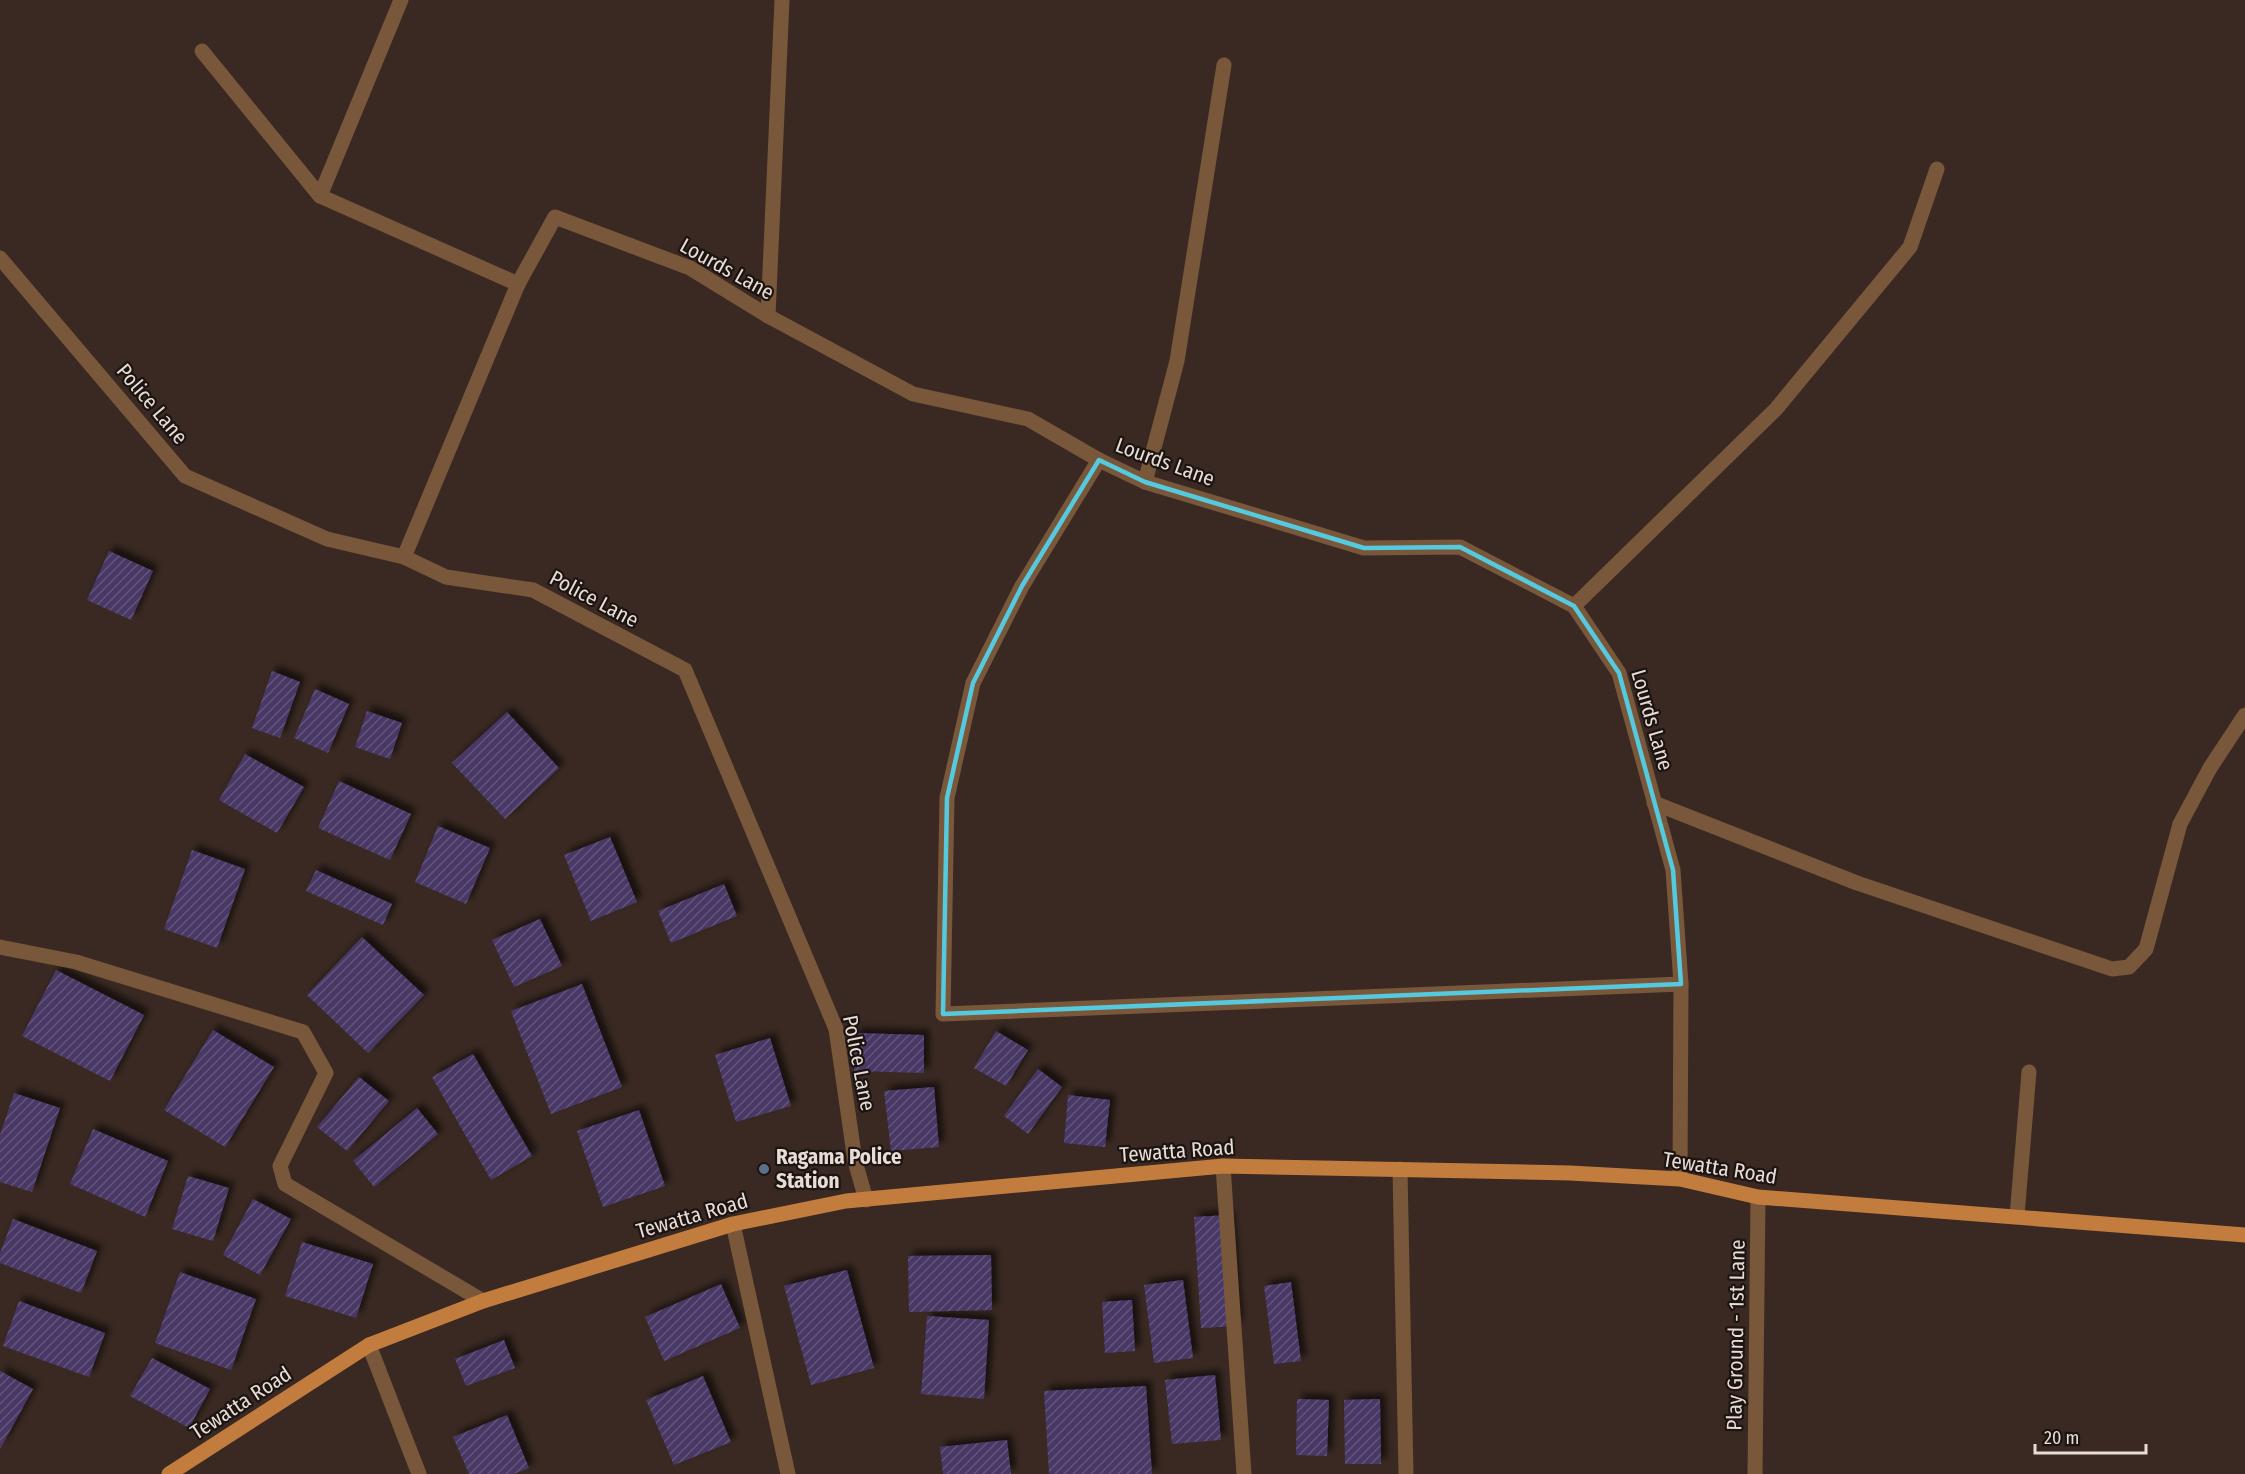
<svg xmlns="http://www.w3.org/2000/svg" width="2245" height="1474" font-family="'Fira Sans Condensed',sans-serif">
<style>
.building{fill:url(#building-hatch);filter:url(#shadow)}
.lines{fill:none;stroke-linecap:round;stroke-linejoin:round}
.service{stroke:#79573a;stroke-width:15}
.minor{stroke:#79573a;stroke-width:15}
.primary{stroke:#c27d3e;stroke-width:15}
.marked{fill:none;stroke:#55cadf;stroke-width:4.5;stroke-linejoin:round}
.service-dot{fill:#5c6f8a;stroke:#1c1410;stroke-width:2}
.labels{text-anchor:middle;stroke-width:4.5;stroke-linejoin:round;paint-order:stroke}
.street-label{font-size:21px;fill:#e8dcd7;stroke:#1c1410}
.poi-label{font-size:21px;font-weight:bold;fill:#e8dcd7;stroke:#1c1410;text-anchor:start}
</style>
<defs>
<pattern id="building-hatch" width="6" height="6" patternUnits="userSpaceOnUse" patternTransform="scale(1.5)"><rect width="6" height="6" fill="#483966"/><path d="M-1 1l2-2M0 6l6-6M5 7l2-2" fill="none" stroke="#62557b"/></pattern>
<filter id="shadow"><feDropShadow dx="5.5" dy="-5.5" stdDeviation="3" flood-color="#0009"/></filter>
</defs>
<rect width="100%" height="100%" fill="#3a2922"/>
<g class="building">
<path d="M 109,551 L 153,571 L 131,620 L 87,600 Z"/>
<path d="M 272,671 L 300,682 L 280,738 L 252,728 Z"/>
<path d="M 315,689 L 349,704 L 328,753 L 294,738 Z"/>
<path d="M 367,711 L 402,723 L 390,759 L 355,747 Z"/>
<path d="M 507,712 L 559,768 L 505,819 L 452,763 Z"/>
<path d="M 245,754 L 304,787 L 277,833 L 219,800 Z"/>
<path d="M 339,781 L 411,814 L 390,860 L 318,828 Z"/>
<path d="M 438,826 L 490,848 L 466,904 L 415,882 Z"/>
<path d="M 610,837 L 637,902 L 591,921 L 564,855 Z"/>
<path d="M 192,850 L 245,869 L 217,948 L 164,929 Z"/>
<path d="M 316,870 L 392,904 L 383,925 L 306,891 Z"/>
<path d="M 724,884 L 737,916 L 671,943 L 658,911 Z"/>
<path d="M 540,919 L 562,966 L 514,987 L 492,940 Z"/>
<path d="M 362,937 L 424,995 L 368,1053 L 307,995 Z"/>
<path d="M 56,970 L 144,1015 L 110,1081 L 22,1036 Z"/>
<path d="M 582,984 L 622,1087 L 551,1114 L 511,1011 Z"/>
<path d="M 213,1030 L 274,1067 L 225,1147 L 164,1110 Z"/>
<path d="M 996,1031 L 1028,1050 L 1006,1086 L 974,1068 Z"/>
<path d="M 855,1033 L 924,1035 L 924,1073 L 854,1071 Z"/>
<path d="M 770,1038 L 791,1106 L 736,1122 L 715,1055 Z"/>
<path d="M 473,1054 L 532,1156 L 491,1180 L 432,1077 Z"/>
<path d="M 1038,1069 L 1062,1087 L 1028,1134 L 1004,1116 Z"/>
<path d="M 359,1077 L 389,1101 L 347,1151 L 317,1127 Z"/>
<path d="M 934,1087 L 939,1147 L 891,1151 L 884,1091 Z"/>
<path d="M 14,1093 L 60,1108 L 32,1192 L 0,1182 L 0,1135 Z"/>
<path d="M 1068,1095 L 1110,1100 L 1105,1147 L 1064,1143 Z"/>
<path d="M 417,1108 L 438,1134 L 374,1187 L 353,1161 Z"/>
<path d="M 639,1110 L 665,1186 L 603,1207 L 577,1131 Z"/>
<path d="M 93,1129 L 168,1161 L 145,1217 L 70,1184 Z"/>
<path d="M 188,1176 L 229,1188 L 213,1241 L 172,1229 Z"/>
<path d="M 253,1199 L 291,1219 L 260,1275 L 223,1255 Z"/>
<path d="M 1229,1215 L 1238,1326 L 1201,1328 L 1194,1217 Z"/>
<path d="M 13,1219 L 97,1251 L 81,1293 L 0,1263 L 0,1253 Z"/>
<path d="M 302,1242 L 373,1264 L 356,1318 L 285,1296 Z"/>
<path d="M 991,1255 L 992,1310 L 909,1312 L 908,1256 Z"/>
<path d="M 847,1270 L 874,1368 L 811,1385 L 784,1286 Z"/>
<path d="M 180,1272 L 256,1299 L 231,1370 L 155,1343 Z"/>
<path d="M 1183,1280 L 1193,1358 L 1154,1363 L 1144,1285 Z"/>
<path d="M 1291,1282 L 1301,1361 L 1274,1364 L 1264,1286 Z"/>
<path d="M 721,1284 L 740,1328 L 664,1361 L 645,1317 Z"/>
<path d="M 1132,1300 L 1135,1351 L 1105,1353 L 1102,1302 Z"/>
<path d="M 19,1301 L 105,1333 L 89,1377 L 3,1346 Z"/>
<path d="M 927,1316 L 989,1320 L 984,1399 L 921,1394 Z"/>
<path d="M 504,1340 L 515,1368 L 466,1386 L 455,1359 Z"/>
<path d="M 152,1358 L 210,1389 L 189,1428 L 130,1396 Z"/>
<path d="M 0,1371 L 33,1389 L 0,1449 Z"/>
<path d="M 1215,1375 L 1221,1440 L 1172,1444 L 1165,1380 Z"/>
<path d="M 703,1376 L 731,1442 L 674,1465 L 646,1400 Z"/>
<path d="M 1146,1386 L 1152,1474 L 1049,1474 L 1044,1391 Z"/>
<path d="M 1297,1399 L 1329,1400 L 1327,1456 L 1296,1455 Z"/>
<path d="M 1380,1399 L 1381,1464 L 1345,1464 L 1344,1400 Z"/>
<path d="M 507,1415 L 529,1468 L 514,1474 L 469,1474 L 453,1437 Z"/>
<path d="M 1007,1440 L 1011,1474 L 943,1474 L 940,1447 Z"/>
</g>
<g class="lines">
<path class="service" d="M 2017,1216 L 2029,1072"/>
<g class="minor">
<path d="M 401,0 L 320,196 L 518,284"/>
<path d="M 202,51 L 320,196"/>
<path d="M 0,258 L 185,476 L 327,539 L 404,557 L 446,577 L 533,590 L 685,670 L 836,1029 L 855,1161 L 866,1200"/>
<path d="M 768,316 L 782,0"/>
<path d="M 1099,460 L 1022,586 L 973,683 L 947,798 L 943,1014 L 1681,984"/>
<path d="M 1145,482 L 1177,361 L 1224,65"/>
<path d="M 404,557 L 518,284 L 555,217 L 690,268 L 768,316 L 913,394 L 1028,419 L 1099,460 L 1145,482 L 1364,548 L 1460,547 L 1574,606 L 1619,673 L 1673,870 L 1681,984 L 1680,1179"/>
<path d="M 1574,606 L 1776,409 L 1910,247 L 1937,169"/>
<path d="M 1654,803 L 1857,883 L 2112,969 L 2129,967 L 2146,949 L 2180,824 L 2210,768 L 2245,715"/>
<path d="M 0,947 L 76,962 L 303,1032 L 326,1073 L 280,1166 L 285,1184 L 483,1301"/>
<path d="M 1223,1166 L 1244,1474"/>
<path d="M 1400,1169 L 1406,1474"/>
<path d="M 733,1224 L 788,1474"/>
<path d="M 369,1345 L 419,1474"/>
<path d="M 1755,1474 L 1758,1197"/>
</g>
<path class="primary" d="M 169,1474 L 369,1345 L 483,1301 L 733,1224 L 846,1201 L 1223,1166 L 1570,1173 L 1680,1179 L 1758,1197 L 2245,1235"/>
</g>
<path class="marked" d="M 1099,460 L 1145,482 L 1364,548 L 1460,547 L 1574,606 L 1619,673 L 1673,870 L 1681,984 L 943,1014 L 947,798 L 973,683 L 1022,586 Z"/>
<circle class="service-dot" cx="764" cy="1169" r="6"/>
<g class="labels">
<g class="street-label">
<text transform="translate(727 269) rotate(29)" y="7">Lourds Lane</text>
<text transform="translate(152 404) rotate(50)" y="7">Police Lane</text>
<text transform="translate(1165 462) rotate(20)" y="7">Lourds Lane</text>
<text transform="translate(594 599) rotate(28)" y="7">Police Lane</text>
<text transform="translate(1652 720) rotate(74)" y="7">Lourds Lane</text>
<text transform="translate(859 1063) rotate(79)" y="7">Police Lane</text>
<text transform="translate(1177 1151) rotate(-4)" y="7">Tewatta Road</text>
<text transform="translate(1720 1168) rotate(9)" y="7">Tewatta Road</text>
<text transform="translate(692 1216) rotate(-16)" y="7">Tewatta Road</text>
<text transform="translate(1736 1335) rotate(-89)" y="7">Play Ground - 1st Lane</text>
<text transform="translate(241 1403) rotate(-33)" y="7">Tewatta Road</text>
</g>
<g class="poi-label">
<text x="776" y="1164">Ragama Police<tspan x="776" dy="24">Station</tspan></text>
</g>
</g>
<path d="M2035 1444v9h111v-9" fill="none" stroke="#e8dcd7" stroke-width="3"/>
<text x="2044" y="1444" font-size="18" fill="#e8dcd7" stroke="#1c1410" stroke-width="4.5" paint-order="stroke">20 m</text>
</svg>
